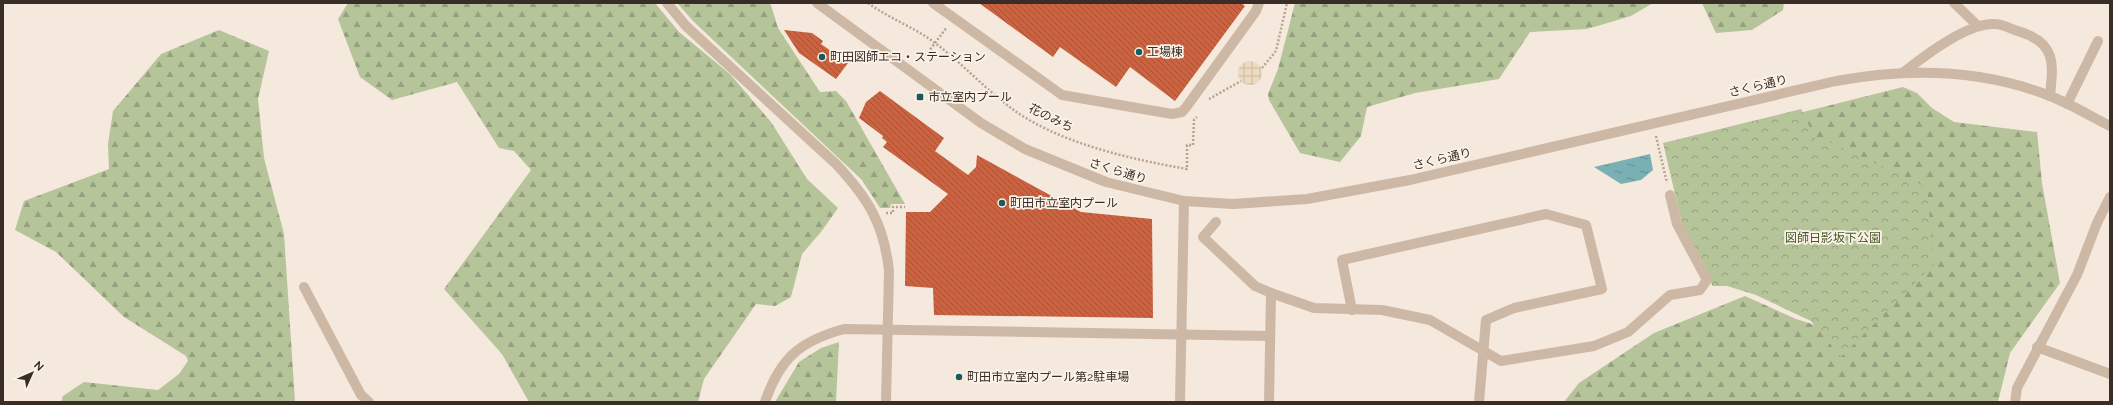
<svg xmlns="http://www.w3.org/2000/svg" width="2113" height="405" font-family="Raleway,'Noto Sans JP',sans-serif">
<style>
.forest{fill:url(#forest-firs)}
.park{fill:url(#park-crowns)}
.plaza{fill:url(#plaza-grid)}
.water{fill:url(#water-ripples)}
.building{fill:url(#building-back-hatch)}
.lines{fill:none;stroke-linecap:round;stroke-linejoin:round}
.path{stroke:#b9a290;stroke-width:2.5;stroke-dasharray:2 2;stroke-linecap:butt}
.minor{stroke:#cdb8a6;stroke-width:10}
.poi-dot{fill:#1a595d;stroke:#fbf3e8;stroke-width:1.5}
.labels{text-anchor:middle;stroke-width:3.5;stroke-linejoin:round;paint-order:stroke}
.poi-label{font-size:12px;fill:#392d28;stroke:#fbf3e8;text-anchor:start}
.street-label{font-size:12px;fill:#392d28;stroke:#fbf3e8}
.park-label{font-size:12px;fill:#47592a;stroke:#fbf3e8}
</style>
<defs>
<pattern id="forest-firs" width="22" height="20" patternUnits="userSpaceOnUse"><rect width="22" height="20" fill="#b6c49a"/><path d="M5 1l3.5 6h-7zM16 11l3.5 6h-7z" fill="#95a07e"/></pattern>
<pattern id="park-crowns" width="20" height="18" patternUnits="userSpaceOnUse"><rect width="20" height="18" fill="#b6c49a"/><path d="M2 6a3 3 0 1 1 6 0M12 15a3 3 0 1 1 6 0" fill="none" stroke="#95a07e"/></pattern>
<pattern id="plaza-grid" width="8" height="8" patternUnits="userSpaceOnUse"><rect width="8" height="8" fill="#eddac1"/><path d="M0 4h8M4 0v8" fill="none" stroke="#ccbba6"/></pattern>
<pattern id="water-ripples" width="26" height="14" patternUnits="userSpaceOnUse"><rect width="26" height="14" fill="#78b0b3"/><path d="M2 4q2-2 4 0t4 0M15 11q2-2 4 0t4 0" fill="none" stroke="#639092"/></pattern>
<pattern id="building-back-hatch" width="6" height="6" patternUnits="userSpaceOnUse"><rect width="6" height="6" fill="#ce623f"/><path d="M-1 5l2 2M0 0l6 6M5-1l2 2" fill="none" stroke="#a85135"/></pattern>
</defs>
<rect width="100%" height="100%" fill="#f4e9dc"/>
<g class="forest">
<path d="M 348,3 L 655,3 L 679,32 L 730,74 L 771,122 L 807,179 L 838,208 L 821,232 L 802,254 L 791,297 L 775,306 L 756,304 L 704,379 L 698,402 L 529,402 L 502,354 L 444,289 L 531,170 L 514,151 L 499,148 L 457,82 L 392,100 L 360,77 L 338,19 Z"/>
<path d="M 677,3 L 768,3 L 771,5 L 778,28 L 820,92 L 836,91 L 846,101 L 905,204 L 891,204 L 890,208 L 880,208 L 862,180 L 693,21 Z"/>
<path d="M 1295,3 L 1653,3 L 1631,16 L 1587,29 L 1530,32 L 1499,79 L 1415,93 L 1367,107 L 1361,136 L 1340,162 L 1300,153 L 1269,100 L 1268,94 L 1278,69 Z"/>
<path d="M 1702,3 L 1784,3 L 1783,10 L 1752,30 L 1716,33 Z"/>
<path d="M 219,30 L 269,51 L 258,99 L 264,158 L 284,234 L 295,402 L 61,402 L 63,396 L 84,382 L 158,390 L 179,374 L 188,361 L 186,356 L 124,317 L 56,252 L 15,230 L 24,201 L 109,169 L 108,144 L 113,111 L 161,54 Z"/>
<path d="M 1903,87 L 1917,93 L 1932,108 L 1954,122 L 2037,132 L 2042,183 L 2060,283 L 2010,353 L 1998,402 L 1564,402 L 1579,383 L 1654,333 L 1745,296 L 1796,319 L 1844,334 L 1687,141 Z"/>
<path d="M 839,342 L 836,402 L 775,402 L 799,362 L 821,348 Z"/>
</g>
<path class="park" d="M 1801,109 L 1817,142 L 1825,140 L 1927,187 L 1934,264 L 1841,357 L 1811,321 L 1756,295 L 1727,286 L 1712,286 L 1711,281 L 1684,232 L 1663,143 Z"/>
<circle class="plaza" cx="1250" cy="73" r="12"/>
<path class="water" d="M 1650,154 L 1653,170 L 1641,180 L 1621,184 L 1594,167 Z"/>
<g class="building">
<path d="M 979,3 L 1241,3 L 1245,6 L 1175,101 L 1130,67 L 1116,87 L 1060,47 L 1053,57 Z"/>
<path d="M 784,30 L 812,33 L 823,41 L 821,44 L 848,63 L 836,79 L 799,53 Z"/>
<path d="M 880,91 L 944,138 L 935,151 L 968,175 L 976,167 L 977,155 L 1081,212 L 1152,219 L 1153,318 L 934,315 L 933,288 L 905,286 L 906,212 L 930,212 L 948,194 L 883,147 L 887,142 L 882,138 L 883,136 L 859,118 L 866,102 Z"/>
</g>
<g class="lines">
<g class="path">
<path d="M 868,3 C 890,19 914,27 935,43 C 962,63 984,88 1011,108 C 1058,143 1130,159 1187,169 L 1187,145 L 1193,145 L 1194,120 L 1197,117"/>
<path d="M 923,59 L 947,27"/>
<path d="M 1262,68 L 1276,51 L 1287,3"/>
<path d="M 1209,99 L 1241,81"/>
<path d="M 1656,136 L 1667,183"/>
<path d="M 886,213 L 893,213 L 893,207 L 905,207"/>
</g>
<g class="minor">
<path d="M 667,3 L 686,26 L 836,164 C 868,198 884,224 889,271 L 886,402"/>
<path d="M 817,3 L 981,123 L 1025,149 L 1106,182 L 1184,201 L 1233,204 L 1307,199 L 1410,180 L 1836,81 C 1907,68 1982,69 2050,96 C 2071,104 2090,116 2110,126"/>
<path d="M 933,3 L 1062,95 L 1172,114 L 1182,112 L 1187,106 L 1256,11 L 1259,3"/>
<path d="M 1954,3 L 1978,26"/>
<path d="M 1904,72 C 1924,56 1968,22 1995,24 C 2003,24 2013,30 2021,32 C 2057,44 2053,65 2050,96"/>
<path d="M 2067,104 L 2098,41"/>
<path d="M 1216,222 L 1203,237 L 1255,286 L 1271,293"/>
<path d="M 304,287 L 361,395 L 369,402"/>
<path d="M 1352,310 L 1342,260 L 1546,214 L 1586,225 L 1602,289 L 1514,308 L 1486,320 L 1479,402"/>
<path d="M 2037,347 L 2110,374"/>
<path d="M 765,402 C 780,358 800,341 844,329 L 1270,336"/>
<path d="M 1180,402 L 1184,201"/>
<path d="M 1269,402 L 1271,293 L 1314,308 L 1382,310 L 1430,320 L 1501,361 L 1594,346 L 1628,332 L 1670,295 L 1700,290 L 1707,280 L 1677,224 L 1670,195"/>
<path d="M 2015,402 L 2017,388 L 2077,275 L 2097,223 L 2110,197"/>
</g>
</g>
<g class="poi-dot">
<circle cx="1139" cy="52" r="4"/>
<circle cx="822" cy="57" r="4"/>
<rect x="916" y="93" width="8" height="8" rx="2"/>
<circle cx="1002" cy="203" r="4"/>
<circle cx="959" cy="377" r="4"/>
</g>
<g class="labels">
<g class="poi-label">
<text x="1147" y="56">工場棟</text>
<text x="830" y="61">町田図師エコ・ステーション</text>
<text x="928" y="101">市立室内プール</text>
<text x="1010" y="207">町田市立室内プール</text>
<text x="967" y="381">町田市立室内プール第2駐車場</text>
</g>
<g class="street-label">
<text transform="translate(1758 86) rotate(-13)" y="4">さくら通り</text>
<text transform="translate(1051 118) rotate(26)" y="4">花のみち</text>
<text transform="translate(1442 159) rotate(-13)" y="4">さくら通り</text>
<text transform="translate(1118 171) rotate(17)" y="4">さくら通り</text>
</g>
<g class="park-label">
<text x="1833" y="242">図師日影坂下公園</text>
</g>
</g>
<rect width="2113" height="405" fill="none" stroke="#392d28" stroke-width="8"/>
<g transform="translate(32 373) rotate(45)" stroke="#fbf3e8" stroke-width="3" paint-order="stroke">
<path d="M0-3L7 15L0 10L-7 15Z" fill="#392d28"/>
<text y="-6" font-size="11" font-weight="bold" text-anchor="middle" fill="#392d28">N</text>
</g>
</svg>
